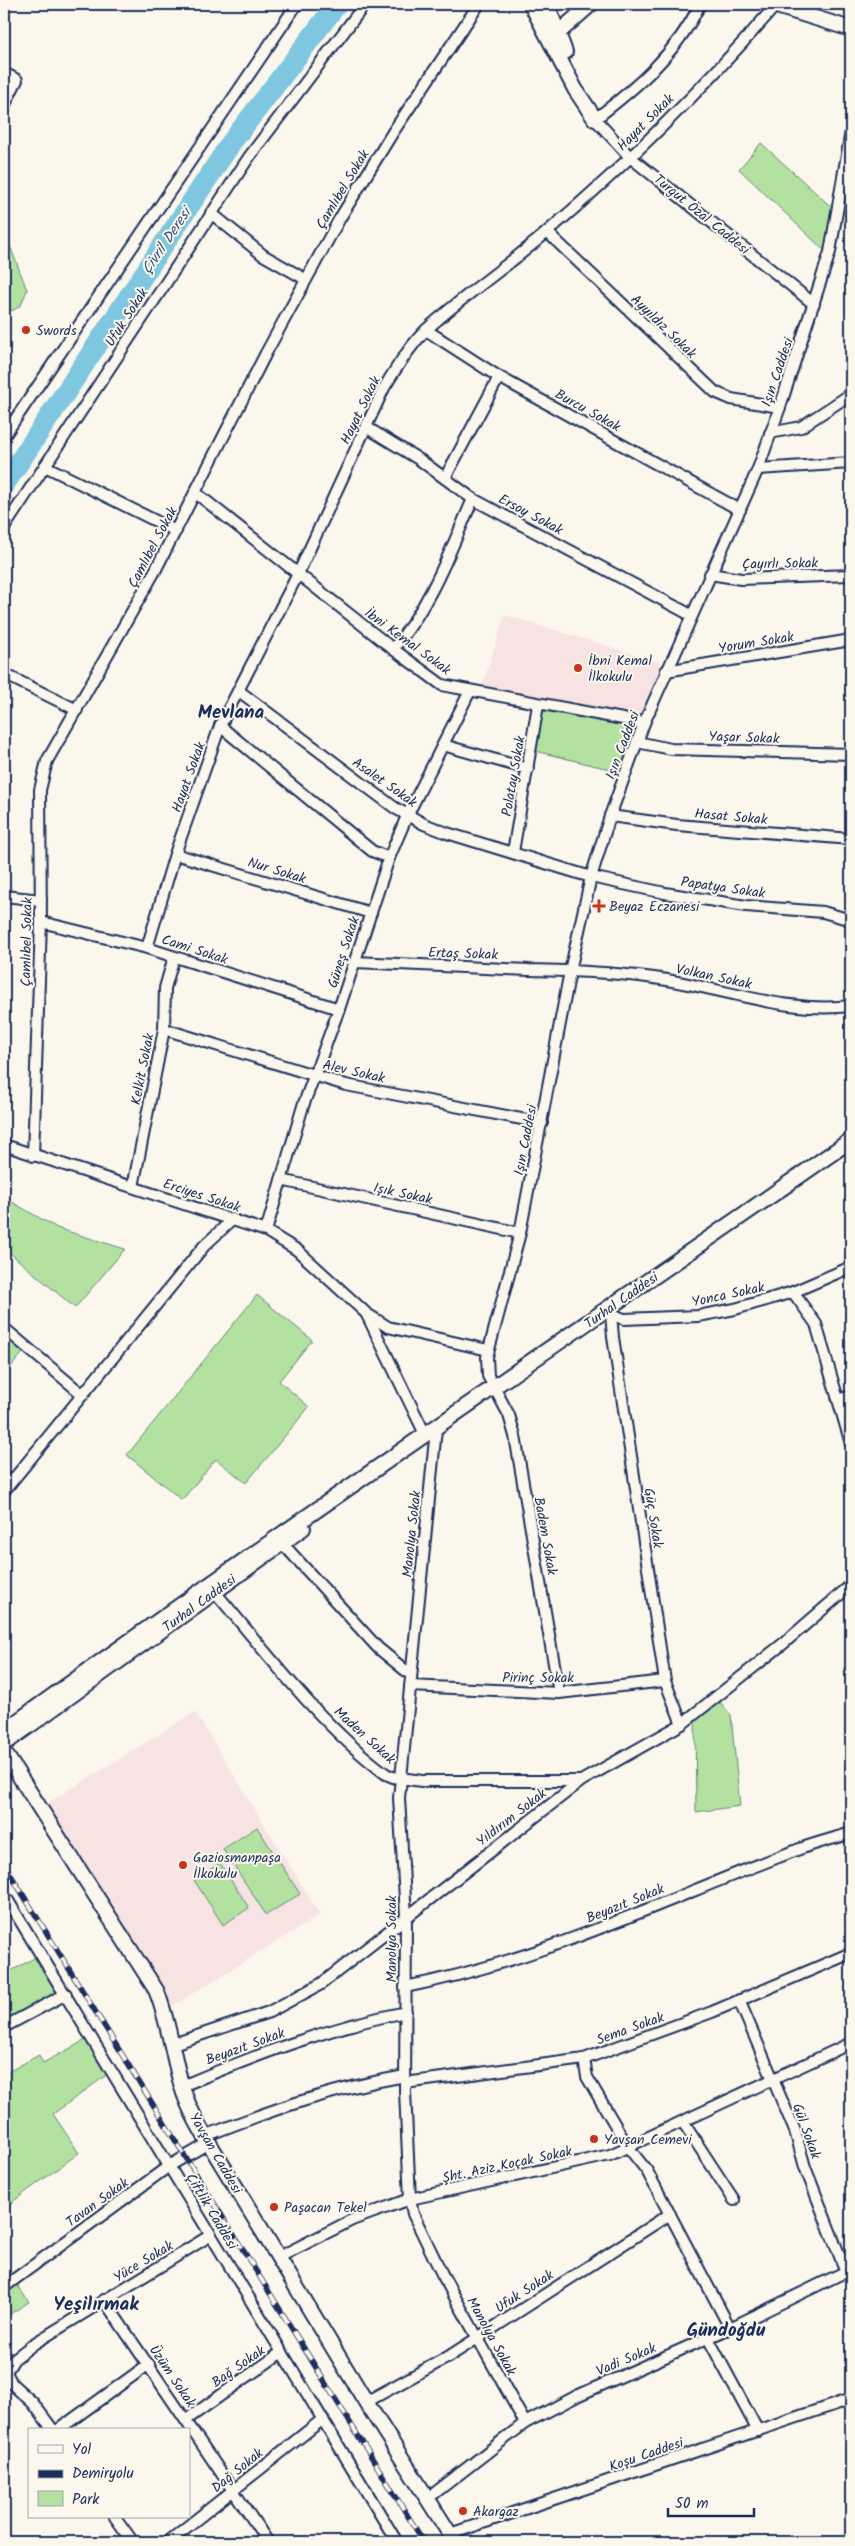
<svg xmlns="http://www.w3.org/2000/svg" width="855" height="2546" font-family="Kalam,sans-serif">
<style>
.built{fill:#f6e3e2}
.green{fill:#b2e1a0;stroke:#66887f}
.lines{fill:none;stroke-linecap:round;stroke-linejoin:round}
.river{stroke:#7fc6e0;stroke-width:21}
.street-casing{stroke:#1b2f5e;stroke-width:14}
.secondary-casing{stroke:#1b2f5e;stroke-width:18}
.street{stroke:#fbf7ec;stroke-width:10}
.secondary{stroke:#fbf7ec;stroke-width:14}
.rail-casing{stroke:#1b2f5e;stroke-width:5.5}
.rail{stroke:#fbf7ec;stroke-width:4;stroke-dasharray:11;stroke-linecap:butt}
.poi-dot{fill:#c8321e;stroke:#fbf7ec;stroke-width:2}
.labels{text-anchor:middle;stroke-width:4;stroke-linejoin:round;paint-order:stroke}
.street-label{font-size:14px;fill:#1b2f5e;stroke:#fbf7ec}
.poi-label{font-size:14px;fill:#1b2f5e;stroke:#fbf7ec;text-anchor:start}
.water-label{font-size:15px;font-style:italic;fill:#34557e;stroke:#fbf7ec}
.district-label{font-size:19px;font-weight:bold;fill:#1b2f5e;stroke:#fbf7ec}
</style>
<rect width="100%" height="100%" fill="#fbf7ec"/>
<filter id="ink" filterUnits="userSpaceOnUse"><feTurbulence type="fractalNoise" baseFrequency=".02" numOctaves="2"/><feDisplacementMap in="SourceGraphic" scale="10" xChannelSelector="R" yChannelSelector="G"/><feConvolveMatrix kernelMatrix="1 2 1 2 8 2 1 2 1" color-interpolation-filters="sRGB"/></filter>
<g filter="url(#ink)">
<g class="built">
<path d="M 505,615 L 669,665 L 644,723 L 480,693 Z"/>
<path d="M 195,1712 L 320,1915 L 164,2011 L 40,1808 Z"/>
</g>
<g class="green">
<path d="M 761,143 L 838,213 L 829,255 L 739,169 Z"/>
<path d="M 4,230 L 27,290 L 21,305 L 14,310 L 4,312 Z"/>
<path d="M 538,705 L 644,723 L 625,773 L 531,750 Z"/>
<path d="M 5,1198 L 57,1228 L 125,1249 L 75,1308 L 4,1248 Z"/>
<path d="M 257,1295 L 312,1340 L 279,1381 L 309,1407 L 246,1483 L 216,1459 L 182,1500 L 127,1455 Z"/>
<path d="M 4,1328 L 27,1348 L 4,1375 Z"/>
<path d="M 716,1697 L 731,1715 L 740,1806 L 696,1812 L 695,1714 Z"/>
<path d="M 257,1827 L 300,1894 L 266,1915 L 223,1849 Z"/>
<path d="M 220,1863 L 249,1908 L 223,1925 L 194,1880 Z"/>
<path d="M 41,1954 L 66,1994 L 4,2027 L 4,1975 Z"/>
<path d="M 91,2037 L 112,2071 L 53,2114 L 79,2153 L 4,2208 L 4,2074 L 39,2055 L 43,2063 Z"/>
<path d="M 4,2267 L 29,2302 L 4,2318 Z"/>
</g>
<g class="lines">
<path class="river" d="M 4,485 L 231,143 L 337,4"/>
<g class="street-casing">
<g id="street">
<path d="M 700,4 C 678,52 636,88 595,119 L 630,157 L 814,304"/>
<path d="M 4,73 L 17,80 L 4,106"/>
<path d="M 211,213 L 263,255 L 305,279"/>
<path d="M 547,232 L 715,392 L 731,399 L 780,407"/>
<path d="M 426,330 L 499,377 L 740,510"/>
<path d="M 366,427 L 420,460 L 473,499 L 691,615"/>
<path d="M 770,433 L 801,427 L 851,394"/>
<path d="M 4,436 L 297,4"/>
<path d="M 45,466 L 176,531"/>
<path d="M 758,469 L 851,463"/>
<path d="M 445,478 L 499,377"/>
<path d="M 196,493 L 393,649 L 442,685 L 644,723"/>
<path d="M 4,528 L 249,157 L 365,4"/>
<path d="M 710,574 L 741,579 L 851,575"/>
<path d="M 393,649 C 430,606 450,551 473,499"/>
<path d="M 666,671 L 851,640"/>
<path d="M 4,674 L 77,710"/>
<path d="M 239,691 L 395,808 L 424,824 L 447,833 L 591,877 L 665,893 L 746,906 L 823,912 L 851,920"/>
<path d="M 220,726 L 372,851 L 389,858"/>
<path d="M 637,742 L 671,749 L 851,754"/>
<path d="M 443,745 L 528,769"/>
<path d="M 610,816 L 677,825 L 851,839"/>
<path d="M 513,852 L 538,705"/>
<path d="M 175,854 L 371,913"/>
<path d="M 4,896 L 41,900"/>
<path d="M 41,922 L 147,948 L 339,1009"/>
<path d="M 147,948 L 175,854 L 220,726 L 298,574 L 384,388 C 396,368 409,347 426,330 C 464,295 508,266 547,232 C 628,163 706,86 776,5"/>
<path d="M 355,962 C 413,965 471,967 529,970 C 571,971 612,972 654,978 C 722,987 782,1014 851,1006"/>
<path d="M 164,1029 L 346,1085 L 542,1123"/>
<path d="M 4,1145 L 266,1231 L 297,1250 L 367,1314 L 388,1327 L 488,1350"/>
<path d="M 33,1156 L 41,922 L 40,790 L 47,761 L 155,571 L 266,353 L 340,218 L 393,132 L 479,4"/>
<path d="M 281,1180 L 520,1233"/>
<path d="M 133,1187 L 164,1029 L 165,988 L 174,957"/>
<path d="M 266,1231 L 303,1106 L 339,1009 L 389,858 L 407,816 L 470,691"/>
<path d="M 793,1292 L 816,1324 L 851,1444"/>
<path d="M 609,1310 L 616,1316 L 624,1319 L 698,1316 L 735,1309 L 793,1292 L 851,1267"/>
<path d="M 611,1314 L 613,1337 L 665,1681 L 682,1724"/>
<path d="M 367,1315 L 426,1436"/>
<path d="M 4,1328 L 82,1394"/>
<path d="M 838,1400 L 851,1396"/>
<path d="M 436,1429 L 399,1798 L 406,1916 L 405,2091 L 410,2199 L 413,2214 L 442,2274 L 525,2423"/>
<path d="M 4,1491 L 204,1246 L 233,1219"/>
<path d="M 283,1544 L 378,1648 L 411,1675"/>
<path d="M 215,1592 C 267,1653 321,1726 386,1774 L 393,1777 L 422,1781 L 581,1781"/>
<path d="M 410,1686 L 559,1693 L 665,1681"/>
<path d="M 559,1693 L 515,1436 L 509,1415 L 488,1376 L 487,1357 L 520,1233 L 570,971 L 591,877 L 610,816 L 644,723 L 758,469 L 780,407 L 830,252 L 851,131"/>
<path d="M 4,1894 L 397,2542"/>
<path d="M 405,1987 C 541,1961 668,1898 797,1850 C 815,1843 833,1839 851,1833"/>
<path d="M 739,2000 L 795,2131 L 805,2167 L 846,2272"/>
<path d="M 4,2027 L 66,1994"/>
<path d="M 173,2044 L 269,2012 L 321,1984 L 581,1781 L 682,1724 L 784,1643 L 851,1585"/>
<path d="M 584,2059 L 587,2077 L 628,2147 L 647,2171 L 730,2328"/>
<path d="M 405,2083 L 584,2059 L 712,2012 L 851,1953"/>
<path d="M 182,2086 C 254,2056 329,2027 406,2012"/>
<path d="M 683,2122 L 734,2200"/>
<path d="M 205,2136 C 274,2109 331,2089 405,2076"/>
<path d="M 277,2258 L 352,2220 L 410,2199 L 610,2155 L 851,2043"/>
<path d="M 4,2287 L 169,2166 L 209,2143"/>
<path d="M 104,2300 L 268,2542"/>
<path d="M 708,2338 L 758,2431"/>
<path d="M 366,2402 L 448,2357 L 670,2214"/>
<path d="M 186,2420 L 282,2352"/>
<path d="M 53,2430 L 33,2403 L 12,2384 L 6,2372 L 14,2359 L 35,2343 L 211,2235"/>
<path d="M 58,2430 L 149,2364"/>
<path d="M 427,2499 L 525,2423 L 579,2395 L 730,2328 L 851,2269"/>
<path d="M 115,2517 L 133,2542"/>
<path d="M 450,2534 L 851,2399"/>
<path d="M 168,2542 L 323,2419"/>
</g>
</g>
<g class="secondary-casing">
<g id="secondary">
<path d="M 531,4 L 575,89 L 595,119"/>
<path d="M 547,4 L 565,52"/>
<path d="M 770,4 L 851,29"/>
<path d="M 557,34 L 591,4"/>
<path d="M 4,1731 C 283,1530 568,1337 851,1140"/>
<path d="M 4,1744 L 303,1528"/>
<path d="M 4,1752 L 156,1990 C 169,2021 172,2054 182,2087 C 188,2107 198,2125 209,2143 L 366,2402 L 455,2542"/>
</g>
</g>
<use href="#street" class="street"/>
<use href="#secondary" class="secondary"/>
<g class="rail-casing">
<path id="rail" d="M 4,1864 L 424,2542"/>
</g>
<use href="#rail" class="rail"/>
</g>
</g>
<g class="poi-dot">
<circle cx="26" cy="330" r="5"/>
<circle cx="578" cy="668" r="5"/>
<path d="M596.5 898.5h5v5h5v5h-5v5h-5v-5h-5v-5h5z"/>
<circle cx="183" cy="1865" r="5"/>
<circle cx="594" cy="2139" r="5"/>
<circle cx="274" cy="2207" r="5"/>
<circle cx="463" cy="2511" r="5"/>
</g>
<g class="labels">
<g class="street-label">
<text transform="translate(645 122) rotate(-45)" y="5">Hayat Sokak</text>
<text transform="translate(342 189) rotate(-59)" y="5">Çamlıbel Sokak</text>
<text transform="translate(702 214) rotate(39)" y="5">Turgut Özal Caddesi</text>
<text transform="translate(126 317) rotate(-57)" y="5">Ufuk Sokak</text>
<text transform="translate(664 326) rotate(44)" y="5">Ayyıldız Sokak</text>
<text transform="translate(777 372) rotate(-71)" y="5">Işın Caddesi</text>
<text transform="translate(360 410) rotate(-64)" y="5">Hayat Sokak</text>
<text transform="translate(588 410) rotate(29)" y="5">Burcu Sokak</text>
<text transform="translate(531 514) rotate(28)" y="5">Ersoy Sokak</text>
<text transform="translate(152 547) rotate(-62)" y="5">Çamlıbel Sokak</text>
<text transform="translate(780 563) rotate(-1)" y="5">Çayırlı Sokak</text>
<text transform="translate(408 641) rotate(36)" y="5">İbni Kemal Sokak</text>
<text transform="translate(756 642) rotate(-9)" y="5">Yorum Sokak</text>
<text transform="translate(744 737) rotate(2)" y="5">Yaşar Sokak</text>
<text transform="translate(622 745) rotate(-69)" y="5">Işın Caddesi</text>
<text transform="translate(513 776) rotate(-80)" y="5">Polatay Sokak</text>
<text transform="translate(188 777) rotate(-70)" y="5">Hayat Sokak</text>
<text transform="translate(385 782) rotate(35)" y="5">Asalet Sokak</text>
<text transform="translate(731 816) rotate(5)" y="5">Hasat Sokak</text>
<text transform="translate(277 870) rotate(17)" y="5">Nur Sokak</text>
<text transform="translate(723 887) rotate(8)" y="5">Papatya Sokak</text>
<text transform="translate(26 942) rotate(-89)" y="5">Çamlıbel Sokak</text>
<text transform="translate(195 949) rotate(18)" y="5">Cami Sokak</text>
<text transform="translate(343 952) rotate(-72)" y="5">Güneş Sokak</text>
<text transform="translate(463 953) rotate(2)" y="5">Ertaş Sokak</text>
<text transform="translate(714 976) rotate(12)" y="5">Volkan Sokak</text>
<text transform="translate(142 1069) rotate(-79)" y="5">Kelkit Sokak</text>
<text transform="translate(354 1071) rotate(13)" y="5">Alev Sokak</text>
<text transform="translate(525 1140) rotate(-79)" y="5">Işın Caddesi</text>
<text transform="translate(403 1193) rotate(12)" y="5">Işık Sokak</text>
<text transform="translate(202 1195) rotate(18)" y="5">Erciyes Sokak</text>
<text transform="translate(728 1294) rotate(-12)" y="5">Yonca Sokak</text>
<text transform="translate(621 1300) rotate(-35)" y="5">Turhal Caddesi</text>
<text transform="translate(654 1518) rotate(81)" y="5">Güç Sokak</text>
<text transform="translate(411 1534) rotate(-84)" y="5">Manolya Sokak</text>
<text transform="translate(546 1536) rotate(80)" y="5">Badem Sokak</text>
<text transform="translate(199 1603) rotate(-36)" y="5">Turhal Caddesi</text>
<text x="538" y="1682">Pirinç Sokak</text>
<text transform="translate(365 1735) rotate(42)" y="5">Maden Sokak</text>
<text transform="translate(511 1817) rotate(-38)" y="5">Yıldırım Sokak</text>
<text transform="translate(625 1903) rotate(-22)" y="5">Beyazıt Sokak</text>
<text transform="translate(391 1939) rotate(-90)" y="5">Manolya Sokak</text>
<text transform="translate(630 2028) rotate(-20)" y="5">Sema Sokak</text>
<text transform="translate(245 2046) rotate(-20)" y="5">Beyazıt Sokak</text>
<text transform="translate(807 2131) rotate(70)" y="5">Gül Sokak</text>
<text transform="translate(216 2153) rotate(60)" y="5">Yavşan Caddesi</text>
<text transform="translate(507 2164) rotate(-12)" y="5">Şht. Aziz Koçak Sokak</text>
<text transform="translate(97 2202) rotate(-36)" y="5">Tavan Sokak</text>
<text transform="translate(212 2211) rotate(59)" y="5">Çiftlik Caddesi</text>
<text transform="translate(143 2261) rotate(-31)" y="5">Yüce Sokak</text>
<text transform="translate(524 2291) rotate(-33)" y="5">Ufuk Sokak</text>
<text transform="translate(492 2336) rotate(61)" y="5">Manolya Sokak</text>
<text transform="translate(626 2359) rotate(-23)" y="5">Vadi Sokak</text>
<text transform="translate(238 2366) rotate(-35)" y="5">Bağ Sokak</text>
<text transform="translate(173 2376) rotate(56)" y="5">Üzüm Sokak</text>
<text transform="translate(646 2454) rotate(-19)" y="5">Koşu Caddesi</text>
<text transform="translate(237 2470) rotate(-39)" y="5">Dağ Sokak</text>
</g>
<g class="poi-label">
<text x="36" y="335">Swords</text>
<text x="588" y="665">İbni Kemal<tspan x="588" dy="16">İlkokulu</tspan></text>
<text x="609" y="911">Beyaz Eczanesi</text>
<text x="193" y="1862">Gaziosmanpaşa<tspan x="193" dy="16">İlkokulu</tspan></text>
<text x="604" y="2144">Yavşan Cemevi</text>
<text x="284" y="2212">Paşacan Tekel</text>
<text x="473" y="2516">Akargaz</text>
</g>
<g class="water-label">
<text transform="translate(166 241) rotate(-56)" y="5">Çivril Deresi</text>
</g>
<g class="district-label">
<text x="231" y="718">Mevlana</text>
<text x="96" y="2310">Yeşilırmak</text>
<text x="726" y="2336">Gündoğdu</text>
</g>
</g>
<rect width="855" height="2546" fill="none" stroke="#fbf7ec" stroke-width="20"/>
<rect x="10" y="10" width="835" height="2526" fill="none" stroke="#1b2f5e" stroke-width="2" filter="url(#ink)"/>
<rect x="28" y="2428" width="162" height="90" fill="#fbf7ec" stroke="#a1a7b3"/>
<rect x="38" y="2445" width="25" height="8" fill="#fbf7ec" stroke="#a1a7b3"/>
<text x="72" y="2454" font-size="15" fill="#1b2f5e">Yol</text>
<rect x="38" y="2470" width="25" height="8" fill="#1b2f5e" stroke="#a1a7b3"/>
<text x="72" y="2478" font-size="15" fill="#1b2f5e">Demiryolu</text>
<rect x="38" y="2491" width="25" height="15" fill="#b2e1a0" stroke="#a1a7b3"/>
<text x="72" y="2504" font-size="15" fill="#1b2f5e">Park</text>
<path d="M668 2508v8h86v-8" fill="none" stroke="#1b2f5e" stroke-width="2.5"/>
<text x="675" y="2508" font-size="15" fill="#1b2f5e" stroke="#fbf7ec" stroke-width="4" paint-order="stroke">50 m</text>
</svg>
